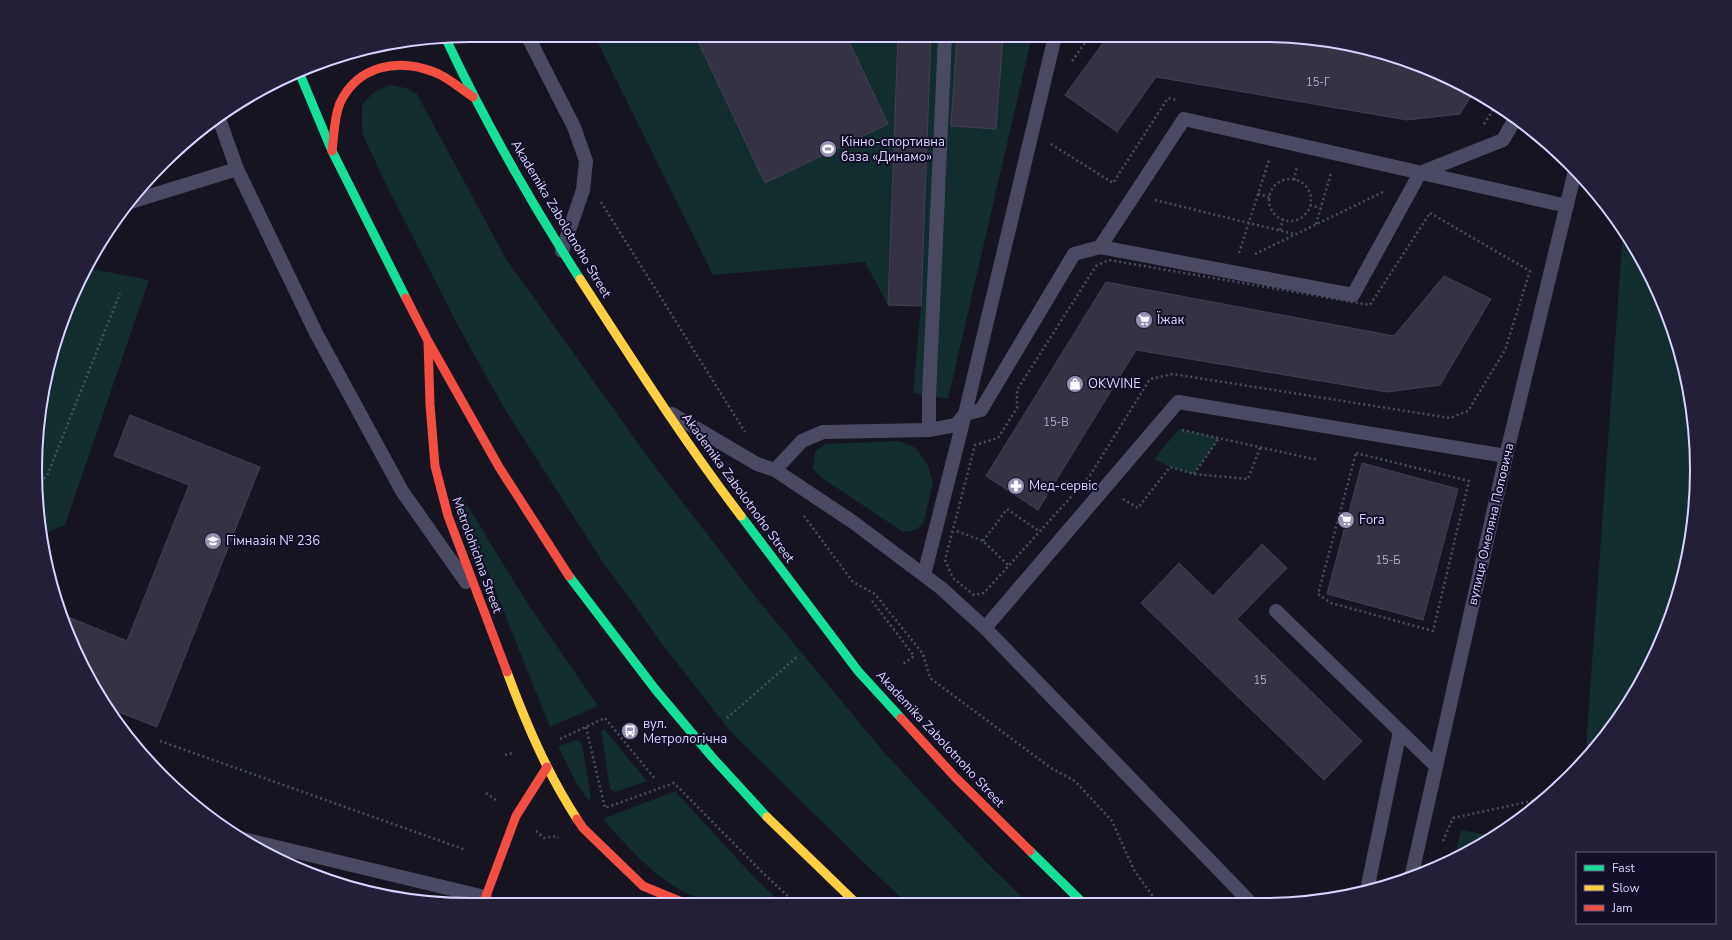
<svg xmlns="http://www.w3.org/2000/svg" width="1732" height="940" viewBox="0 0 1732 940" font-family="'Nunito Sans',sans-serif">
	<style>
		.green { fill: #132c2d }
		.building { fill: #343243; stroke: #433f54 }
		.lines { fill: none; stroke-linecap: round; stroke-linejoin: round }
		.path { stroke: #44505f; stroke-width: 2.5; stroke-dasharray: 2 3; stroke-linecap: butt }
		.lane { stroke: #4a4962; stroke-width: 14 }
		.fast { stroke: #16e098; stroke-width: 9 }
		.slow { stroke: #ffcf43; stroke-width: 9 }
		.jam { stroke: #f24e42; stroke-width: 9 }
		.labels { text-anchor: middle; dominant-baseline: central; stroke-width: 4; stroke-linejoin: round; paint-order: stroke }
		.number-label { font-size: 11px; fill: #b0acd0 }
		.poi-label { font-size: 13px; fill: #d9d4ff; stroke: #130f26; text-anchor: start }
		.street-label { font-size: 13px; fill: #d9d4ff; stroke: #130f26 }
		.rim { fill: none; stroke: #d9d4ff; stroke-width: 2 }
	</style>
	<rect width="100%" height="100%" fill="#161421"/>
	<path class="green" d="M594 35 1032 36 948 399 913 393 921 306 888 305 865 262 713 275Z
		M389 85 406 88 417 94 506 259 653 464 758 600 882 750 986 862 1027 902 907 903 861 860 731 732 666 649 602 561 504 408 456 322 384 180 362 133V105L373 93Z
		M1623 230 1652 277 1682 357 1696 441 1693 527 1674 610 1639 687 1589 757 1585 761Z
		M87 268 149 280 65 525 42 534 36 499V441L50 358 68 303Z
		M1179 429 1219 438 1194 474 1170 467 1154 459Z
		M900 441 916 448 928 465 933 483 923 524 915 530 903 532 822 478 813 469 815 452 825 444Z
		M458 490 526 601 598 706 550 727 467 520Z
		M604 729 647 781 615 792 610 789 601 731Z
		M577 740 582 744 591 798 588 800 577 784 558 746Z
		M675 791 753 876 781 903C763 903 738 906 720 903 669 896 635 855 603 819Z
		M1461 830 1495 836 1455 856Z"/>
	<path class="building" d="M534 35H557L538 44Z
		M695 35H846L888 124 765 183Z
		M898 35 931 36 921 306 888 305Z
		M957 36H1003L996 129 951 126Z
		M1108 36H1263L1407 63 1474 91 1460 114 1407 120 1156 77 1117 132 1065 95Z
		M1444 276 1491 299 1440 385 1387 392 1136 350 1038 510 986 476 1106 282 1394 336Z
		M130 415 260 467 157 727 108 708 107 710 68 637 61 614 127 641 189 485 114 456Z
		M1362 463 1458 489 1423 620 1327 594Z
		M1262 544 1287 568 1237 619 1362 741 1324 780 1141 603 1179 563 1213 596Z"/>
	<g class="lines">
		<path class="path" d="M1072 61 1090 36
			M1484 124 1496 105
			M1051 144 1113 183 1168 98 1177 100
			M1269 200a21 21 0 1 1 42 0a21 21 0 1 1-42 0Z
			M1294 180 1297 166
			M1258 194 1269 197
			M1155 200 1294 234
			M601 202 745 432
			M1310 205 1320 208
			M1430 213 1530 271 1505 350 1468 411 1450 418 1173 374 1150 379 1089 477 984 593 974 595 953 578 945 560 975 445 998 438 1017 408V390L1096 266 1109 260 1370 305Z
			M1316 224 1331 173
			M1280 230 1283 219
			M1239 253 1269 160
			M1255 254 1385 191
			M1182 430 1318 460
			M1356 453 1469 481 1433 631 1331 603 1318 594Z
			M1194 474 1219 438
			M36 485 47 476 120 293
			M1123 499 1138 508 1170 467 1194 474 1248 479 1260 448
			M804 516 853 582 875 594 923 654 930 678 1051 768 1075 781 1112 821 1134 870 1157 902
			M957 531 983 541 1009 566
			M983 541 1007 509 1039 531
			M1686 556 1694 510
			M872 601 914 656 903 664
			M727 718 798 656
			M586 727 605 808 674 783 761 871 795 903
			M560 739 605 718 655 779
			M160 741 466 850
			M505 755 513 753
			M486 793 496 800
			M536 831 544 838 557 836 558 838
			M1443 841 1453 818 1541 799"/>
		<path class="lane" d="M527 35 574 127 586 161 583 190 562 251
			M218 116 237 169 316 333 402 491 466 582
			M127 203 237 169
			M1100 247 1353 295 1420 173 1503 140 1515 119
			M672 414 757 464 775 470 853 522 941 588 985 628 1250 902
			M929 430V396L945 36
			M775 470 802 441 823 432 929 430 956 425 965 414 1055 36
			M924 575 965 414 981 410 1074 254 1100 247 1184 119 1567 206
			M1276 611 1436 766
			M985 628 1178 402 1506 456
			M239 838 485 897
			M1411 878 1506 456 1575 171
			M1367 890 1400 731"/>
		<path class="fast" d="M445 37C484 120 530 201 580 279
			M299 72 332 151 406 298
			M741 516 858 671 901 718
			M569 576 655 689 712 757 767 817
			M1030 851 1082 902"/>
		<path class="slow" d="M580 279C632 359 683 440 741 516
			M507 672C526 723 547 773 577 819
			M767 817 856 903"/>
		<path class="jam" d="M332 151C334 136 334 117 340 103 358 65 398 58 434 72 448 77 461 89 473 97
			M406 298 428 341 499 467 569 576
			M428 341 430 404 435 466 448 516 507 672
			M901 718 955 777 1030 851
			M577 819 583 828 643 886 684 903
			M483 904 516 816 547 767"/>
	</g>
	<defs>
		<g id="stadium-disc" transform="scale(0.9)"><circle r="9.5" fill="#9591b1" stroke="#130f26"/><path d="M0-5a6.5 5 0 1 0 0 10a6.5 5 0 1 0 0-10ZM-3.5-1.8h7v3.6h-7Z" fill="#fff"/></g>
		<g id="supermarket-disc" transform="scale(0.9)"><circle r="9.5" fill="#9591b1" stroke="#130f26"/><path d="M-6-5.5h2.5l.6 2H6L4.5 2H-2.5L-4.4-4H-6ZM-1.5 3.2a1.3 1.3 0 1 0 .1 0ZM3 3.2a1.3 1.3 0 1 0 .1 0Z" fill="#fff"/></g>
		<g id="shop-disc" transform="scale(0.9)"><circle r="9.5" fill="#9591b1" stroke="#130f26"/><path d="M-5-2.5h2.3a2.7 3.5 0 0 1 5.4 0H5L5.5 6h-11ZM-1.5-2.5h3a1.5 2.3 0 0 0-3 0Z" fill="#fff"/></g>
		<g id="pharmacy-disc" transform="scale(0.9)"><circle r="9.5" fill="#9591b1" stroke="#130f26"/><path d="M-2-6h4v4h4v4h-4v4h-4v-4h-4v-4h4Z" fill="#fff"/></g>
		<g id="school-disc" transform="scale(0.9)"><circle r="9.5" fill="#9591b1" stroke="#130f26"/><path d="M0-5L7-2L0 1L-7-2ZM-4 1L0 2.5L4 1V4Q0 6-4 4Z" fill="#fff"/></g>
		<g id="bus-disc" transform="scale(0.9)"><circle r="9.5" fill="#9591b1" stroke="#130f26"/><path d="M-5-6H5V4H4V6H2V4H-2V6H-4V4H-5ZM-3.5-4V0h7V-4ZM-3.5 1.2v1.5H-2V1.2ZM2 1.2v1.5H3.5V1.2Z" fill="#fff"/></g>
	</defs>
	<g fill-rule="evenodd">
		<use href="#stadium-disc" x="828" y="149"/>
		<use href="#supermarket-disc" x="1144" y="320"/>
		<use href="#shop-disc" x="1075" y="384"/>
		<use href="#pharmacy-disc" x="1016" y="486"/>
		<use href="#supermarket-disc" x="1346" y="520"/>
		<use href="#school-disc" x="213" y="541"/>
		<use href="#bus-disc" x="630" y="731"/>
	</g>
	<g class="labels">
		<g class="number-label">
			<text x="1318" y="82">15-Г</text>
			<text x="1056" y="422">15-В</text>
			<text x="1388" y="560">15-Б</text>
			<text x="1260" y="680">15</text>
		</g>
		<g class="poi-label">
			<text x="841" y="142">Кінно-спортивна<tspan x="841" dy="15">база «Динамо»</tspan></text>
			<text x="1157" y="320">Їжак</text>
			<text x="1088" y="384">OKWINE</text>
			<text x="1029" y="486">Мед-сервіс</text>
			<text x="1359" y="520">Fora</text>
			<text x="226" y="541">Гімназія № 236</text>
			<text x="643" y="724">вул.<tspan x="643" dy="15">Метрологічна</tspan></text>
		</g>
		<g class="street-label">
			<text transform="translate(561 219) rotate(59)">Akademika Zabolotnoho Street</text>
			<text transform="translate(738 488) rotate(54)">Akademika Zabolotnoho Street</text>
			<text transform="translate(1491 524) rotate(-77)">вулиця Омеляна Поповича</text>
			<text transform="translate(477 555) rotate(70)">Metrolohichna Street</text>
			<text transform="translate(940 739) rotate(47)">Akademika Zabolotnoho Street</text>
		</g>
	</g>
	<path d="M0 0H1732V940H0ZM470 42H1262A428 428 0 0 1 1690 470V470A428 428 0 0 1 1262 898H470A428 428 0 0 1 42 470V470A428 428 0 0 1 470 42Z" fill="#231f37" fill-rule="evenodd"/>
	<path class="rim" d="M470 42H1262A428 428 0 0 1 1690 470V470A428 428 0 0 1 1262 898H470A428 428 0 0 1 42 470V470A428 428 0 0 1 470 42Z"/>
	<rect x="1576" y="852" width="140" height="72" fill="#130f26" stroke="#625e7d"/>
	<rect x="1584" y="865" width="20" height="6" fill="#16e098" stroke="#625e7d"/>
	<text x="1612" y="872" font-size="12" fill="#d9d4ff">Fast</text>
	<rect x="1584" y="885" width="20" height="6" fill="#ffcf43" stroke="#625e7d"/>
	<text x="1612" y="892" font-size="12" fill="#d9d4ff">Slow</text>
	<rect x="1584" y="905" width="20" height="6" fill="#f24e42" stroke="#625e7d"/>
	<text x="1612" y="912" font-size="12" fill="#d9d4ff">Jam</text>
</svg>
